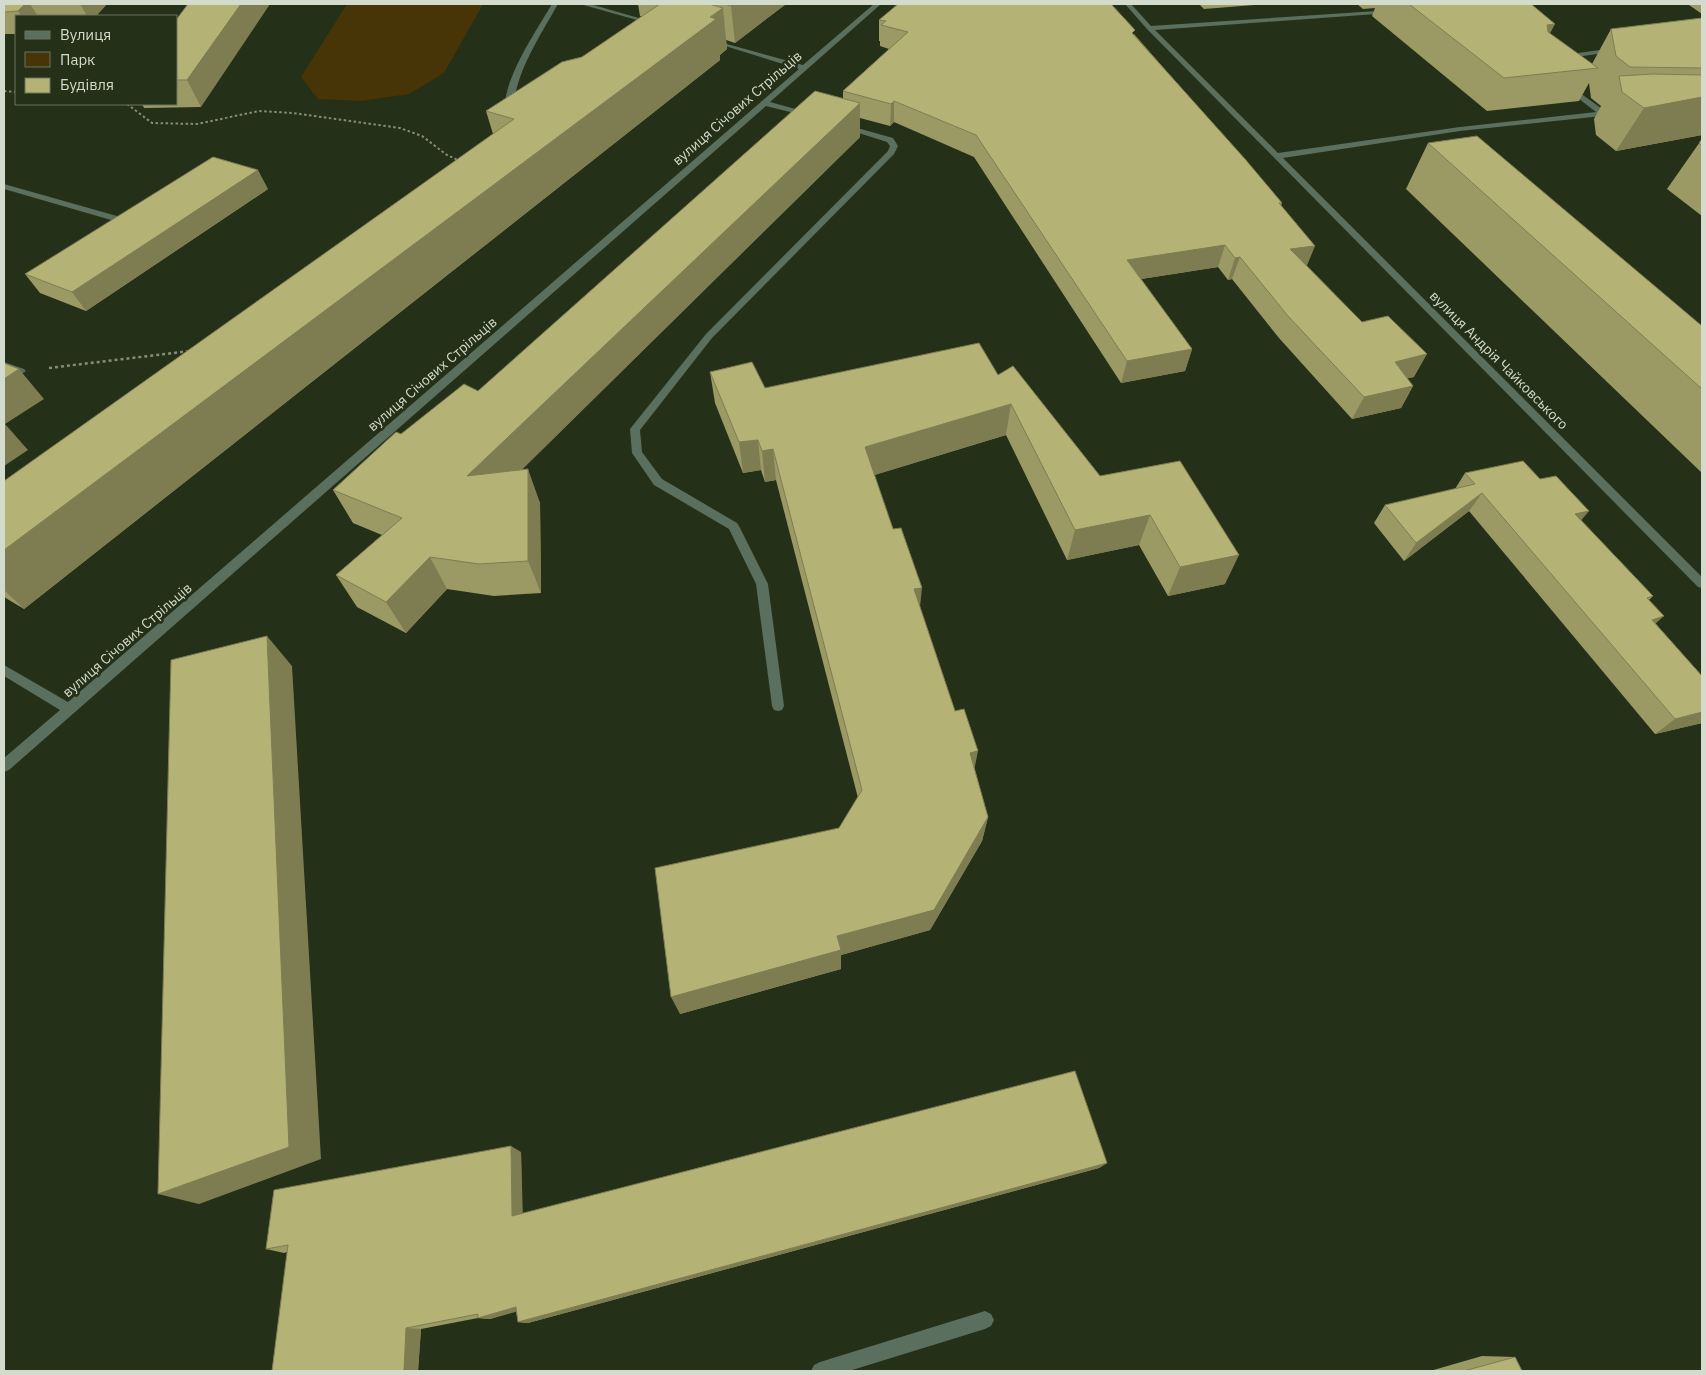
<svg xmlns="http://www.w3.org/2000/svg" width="1706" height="1375" viewBox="0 0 1706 1375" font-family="'IBM Plex Sans',sans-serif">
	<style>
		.green { fill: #473507 }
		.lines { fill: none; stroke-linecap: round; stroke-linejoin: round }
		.path-far1 { stroke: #848d7a; stroke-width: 2; stroke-dasharray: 2.5 2.5; stroke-linecap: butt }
		.path { stroke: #848d7a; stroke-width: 2.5; stroke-dasharray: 3 3; stroke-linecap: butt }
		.minor { fill: #5a6f5e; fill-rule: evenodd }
		.wall { fill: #9b9a65 }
		.shaded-wall { fill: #7e7d52 }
		.building { fill: #b4b375; stroke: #7e7d52 }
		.labels { text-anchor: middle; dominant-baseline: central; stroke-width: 5; stroke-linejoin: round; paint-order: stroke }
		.far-street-label { font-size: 14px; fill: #d3dbcc; stroke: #253018 }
	</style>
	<rect width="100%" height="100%" fill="#253018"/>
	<path class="green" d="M347 4H483L444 73 409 94 361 101 318 99 301 77Z"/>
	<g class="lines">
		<path class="path-far1" d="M4 91 16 92
			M127 104 152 123 197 124 259 111 293 113 400 128 422 136 447 155 460 161"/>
		<path class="path" d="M49 368 190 351"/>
		<path class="minor" d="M552 4H558C539 38 516 71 513 110L506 112C499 85 538 28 552 4Z
			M580 4H590L656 23 651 24Z
			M874 4H881L770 102 810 113V117L766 106 9 770 4 772V758L60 710 4 676V665L68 702 799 69 709 41V39L803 65Z
			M1125 4H1131L1151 26 1392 10V12L1390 13 1155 30 1278 153 1460 127 1596 112 1566 89V85H1569L1605 111H1615L1616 113 1612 115 1460 131 1283 158 1702 577V588L1698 587 1147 29Z
			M1615 48 1617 49V51L1563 59 1559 57 1563 55Z
			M843 124 893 138 898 146 894 154 712 338 640 430 642 452 662 479 737 523 739 526 768 584 784 706 782 710 778 711 774 710 772 706 756 584 729 529 654 485 632 453 630 429 706 334 888 151 890 146 887 142 843 128Z
			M4 184 131 220 132 222 125 224 4 189Z
			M4 362 24 369 26 371 21 374 4 368Z
			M985 1311 991 1314 994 1320 991 1326 985 1329 849 1371H811L814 1365 820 1362Z"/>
	</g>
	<path class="wall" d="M4 4H107L96 16H16V34H4Z
		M638 4H786L735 43 726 40 727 49 720 55V60L24 609 4 597V481L493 134 486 111 582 57 642 17 640 16Z
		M1199 4H1267L1204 9Z
		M1357 4H1531L1550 34 1592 64 1611 29 1702 18V135L1616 151 1596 135 1594 119 1601 106 1591 98 1589 83 1579 101 1487 111 1372 16 1375 8 1363 9Z
		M1690 4H1702V14L1689 5Z
		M176 20 201 107 144 108 142 104H176Z
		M879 20 1134 34 1282 203 1281 206 1307 266 1414 377 1407 378 1413 386 1401 408 1352 419 1279 338 1232 279 1228 280 1218 267 1141 279 1192 349 1185 371 1121 383 974 157 894 122 890 126 860 118V137L521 470 540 503 541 593 494 596 447 589 406 633 357 607 336 575 382 535 353 523 333 490 401 434 478 391 843 99V91L889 49 880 46V41H879Z
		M1702 139V216L1667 189Z
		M1428 143 1702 326V473L1406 189Z
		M268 189 86 311 40 293 25 274Z
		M710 372 765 388 998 375 1100 476 1180 461 1225 584 1168 596 1139 545 1067 560 1006 435 874 475 974 770 988 817 982 841 930 930 841 955V969L680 1014 839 828 858 798 776 480 765 482 761 470 743 473 715 403Z
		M1465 473 1581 520 1653 596 1649 600 1656 624 1702 676V723L1655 734 1469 511 1404 561 1374 523 1385 505 1455 489Z
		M521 1152 522 1213 1107 1163 1099 1168 528 1323 518 1322 516 1311 490 1319 478 1318 421 1329 418 1371 287 1252 284 1253 266 1249Z
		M1482 1356 1515 1357 1522 1371H1430Z"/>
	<path class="shaded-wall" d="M25 4H30L38 16H21L18 11Z
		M80 4H107L96 16H87Z
		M241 4H270L201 107 187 80Z
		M734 4H786L735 43 731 6Z
		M723 8 727 49 720 55V60L24 609 4 590V550Z
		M1555 24 1538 56 1547 25Z
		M1702 97V135L1616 151 1644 108Z
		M894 101V122L890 126 891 104Z
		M860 103V137L482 509 467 476Z
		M258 170 268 189 86 311 72 292Z
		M1225 245 1218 267 1122 282 1127 260Z
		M1315 246 1306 268 1290 249Z
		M1240 257 1232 279 1228 280 1235 258Z
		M1192 349 1185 371 1121 383 1127 361Z
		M1427 354 1414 377 1383 384 1395 362Z
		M19 369 44 399 5 424 28 450 4 466V379Z
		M1413 386 1401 408 1352 419 1364 397Z
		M1011 404 1006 435 865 478V447Z
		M758 440 761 470 743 473 739 442Z
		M773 449 776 480 765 482 762 451Z
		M528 469 540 503 541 593 528 561Z
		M1482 493 1469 511 1404 561 1416 543Z
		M1589 511 1574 529 1575 514Z
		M1150 515 1139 545 1067 560 1075 530Z
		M1239 555 1225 584 1168 596 1180 567Z
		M430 557 447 589 406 633 386 602Z
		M922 588 919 616 914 589Z
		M1664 616 1645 633 1652 620Z
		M267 636 292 666 321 1159 199 1204 158 1194Z
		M1702 712V723L1655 734 1675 719Z
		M978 751 973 776 970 753Z
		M988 817 982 841 930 930 841 955V969L680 1014 671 997Z
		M511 1146 521 1152 523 1220 512 1216Z
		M1107 1163 1099 1168 528 1323 518 1322Z
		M516 1307 526 1309 490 1319 478 1318Z
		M406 1328 421 1329 418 1371H404Z"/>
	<path class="building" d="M4 4H25L18 11 4 12Z
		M188 4H241L187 80H176V20Z
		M660 4H709L723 8 710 17 716 19 4 550V481L514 119 486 111 562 62 582 57Z
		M725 4H734L731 6Z
		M898 4H1111L1135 30 1132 33 1245 159 1282 203H1279L1315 246 1290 249 1362 322 1388 316 1427 354 1395 362 1413 386 1364 397 1288 316 1240 257 1235 258 1225 245 1127 260 1192 349 1127 361 976 135 894 101 891 104 843 91 908 32 881 25 886 21 879 20Z
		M1409 4H1531L1555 24 1547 25 1548 32 1598 68 1504 78Z
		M1702 18V68L1630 67 1616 56 1611 29Z
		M1653 74 1702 75V97L1644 108 1622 92 1619 76Z
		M815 91 860 103 467 476 528 469V561L479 564 430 557 386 602 336 575 402 518 333 490 396 432 401 434 464 384 478 391Z
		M1477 136 1702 326V389L1428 143Z
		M1702 139V146L1699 143Z
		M213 157 258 170 72 292 25 274Z
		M979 343 998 375 1013 366 1100 476 1180 461 1239 555 1180 567 1150 515 1075 530 1011 404 865 447 893 529 901 528 922 588 914 589 955 711 964 709 978 751 970 753 988 817 934 910 837 936 841 950 671 997 655 868 839 828 862 790 773 449 762 451 758 440 739 442 710 372 752 362 765 388Z
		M4 363 19 369 4 379Z
		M1523 461 1540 479 1556 476 1589 511 1575 514 1653 596 1647 598 1664 616 1652 620 1702 676V712L1675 719 1482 493 1416 543 1385 505 1475 484 1465 473Z
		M267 636 289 1147 158 1194 171 660Z
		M1075 1071 1107 1163 518 1322 516 1307 478 1318V1314L406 1328 404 1371H272L288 1245 266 1249 274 1190 511 1146 512 1216Z
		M1515 1357 1522 1371H1464Z"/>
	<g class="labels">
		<g class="far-street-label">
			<text transform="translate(737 108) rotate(-41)">вулиця Січових Стрільців</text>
			<text transform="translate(1499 360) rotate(45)">вулиця Андрія Чайковського</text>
			<text transform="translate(432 374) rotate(-41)">вулиця Січових Стрільців</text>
			<text transform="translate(127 640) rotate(-41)">вулиця Січових Стрільців</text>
		</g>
	</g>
	<rect width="1706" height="1375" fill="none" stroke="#d3dbcc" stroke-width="10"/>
	<rect x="15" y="15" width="162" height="90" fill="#253018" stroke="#6b7460"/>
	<rect x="25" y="31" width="25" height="8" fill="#5a6f5e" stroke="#6b7460"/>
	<text x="60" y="40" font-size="15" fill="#d3dbcc">Вулиця</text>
	<rect x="25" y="52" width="25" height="15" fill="#473507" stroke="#6b7460"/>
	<text x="60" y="65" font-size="15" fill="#d3dbcc">Парк</text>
	<rect x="25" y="78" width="25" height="15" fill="#b4b375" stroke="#6b7460"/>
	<text x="60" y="90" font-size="15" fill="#d3dbcc">Будівля</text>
</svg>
